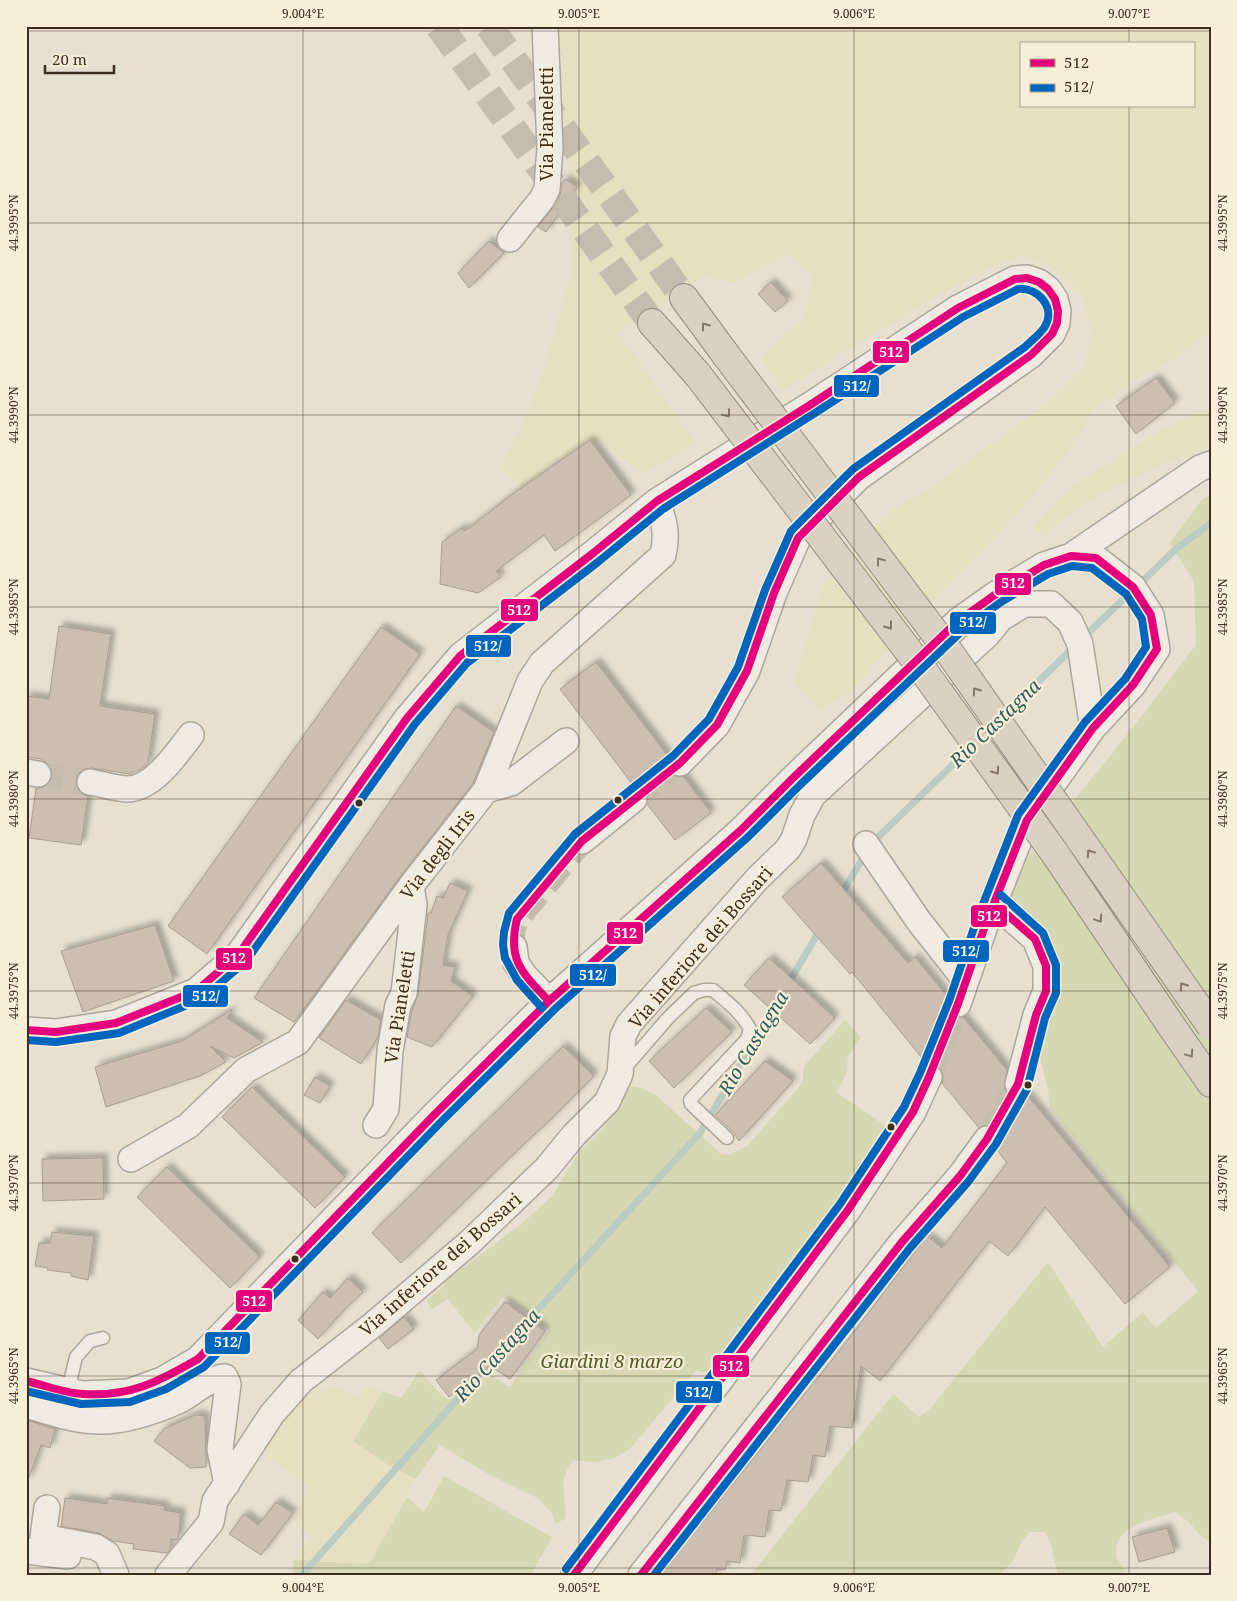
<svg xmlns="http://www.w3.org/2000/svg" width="1237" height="1601" viewBox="0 0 1237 1601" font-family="'Noto Serif',serif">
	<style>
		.farmland { fill: #e6dfc2; fill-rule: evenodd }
		.green { fill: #d6d7b3 }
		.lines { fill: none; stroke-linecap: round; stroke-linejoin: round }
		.stream { stroke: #bcccc2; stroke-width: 7 }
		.building { fill: #cbbfb2; stroke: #a89c90; filter: url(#shadow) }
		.minor-tunnel { stroke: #c5bcae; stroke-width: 25; stroke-dasharray: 25 12; stroke-linecap: butt }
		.motorway-tunnel { stroke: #c5bcae; stroke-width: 28; stroke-dasharray: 28 14; stroke-linecap: butt }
		.service-casing { stroke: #ada599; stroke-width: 15 }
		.minor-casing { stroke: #ada599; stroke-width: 28 }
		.motorway-casing { stroke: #928b80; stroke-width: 30 }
		.service { stroke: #efebe3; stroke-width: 12 }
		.minor { stroke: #efebe3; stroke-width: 25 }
		.motorway { stroke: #dad1c2; stroke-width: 28 }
		.motorway-bridge-casing { stroke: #928b80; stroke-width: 30; stroke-linecap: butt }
		.motorway-bridge { stroke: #dad1c2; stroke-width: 28 }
		.bus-1-casing { stroke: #f7eed8; stroke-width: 11 }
		.bus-2-casing { stroke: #f7eed8; stroke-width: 11 }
		.bus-1 { stroke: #e5007d; stroke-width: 8 }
		.bus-2 { stroke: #0065bd; stroke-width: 8 }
		.oneway { stroke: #847769 }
		.ticks { fill: none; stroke: #3d2e20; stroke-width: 1; stroke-opacity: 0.45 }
		.bus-dot { fill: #3d2e20; stroke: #f7eed8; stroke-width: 2 }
		.labels { text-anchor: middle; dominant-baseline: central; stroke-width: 4.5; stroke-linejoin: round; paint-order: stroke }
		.street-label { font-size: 18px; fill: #3d2e20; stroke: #f7eed8 }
		.park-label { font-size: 18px; font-style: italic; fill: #4d5a26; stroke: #f7eed8 }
		.water-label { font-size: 19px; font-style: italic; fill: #2f5d5a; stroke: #f7eed8 }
		.line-badge { stroke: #f7eed8; stroke-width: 2 }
		.badge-label { font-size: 14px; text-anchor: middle; font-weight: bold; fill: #fff }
		.neatline { fill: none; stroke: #3d2e20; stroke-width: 2 }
		.ticks-label { font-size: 12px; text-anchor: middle; fill: #3d2e20 }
	</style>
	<defs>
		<filter id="shadow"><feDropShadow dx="4.5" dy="-4.5" stdDeviation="2.5" flood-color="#0004"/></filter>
	</defs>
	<rect width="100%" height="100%" fill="#e7e0d1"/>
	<path class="farmland" d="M554 26H1211V331L1165 365 1139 377 1095 409 1068 452 1028 502 987 547 940 593 850 692 820 711 794 682 823 585 889 512 935 485 1016 426 1054 398 1085 367 1091 334 1083 297 1052 267 1023 257 993 266 930 300 782 391 761 358 805 317 813 276 787 254 733 283 704 276 619 333 696 443 643 474 600 441 528 494 500 467 522 426 543 372 571 274 569 168ZM1021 44H1193V106H1021Z
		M1211 407V446L1157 467 1096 497 1056 524 1044 538 1034 527 1064 493 1099 469 1161 430Z
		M339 1386 359 1399 366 1386 383 1391 360 1429 387 1464 416 1479 382 1542 371 1561 367 1564 294 1560 312 1536 293 1524 308 1485 263 1454 284 1417 315 1391Z"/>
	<path class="green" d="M1211 495V1543L1200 1535 1189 1522 1175 1512C1154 1519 1109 1526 1117 1558 1118 1562 1123 1567 1126 1571L1116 1575H1058L1052 1548 1045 1532H1029L1020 1545 1014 1560 999 1575H751L893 1394 919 1417 930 1409 1048 1262 1103 1347 1143 1312 1156 1328 1198 1291 1050 1108 1048 1089 1038 1049 1055 990 1008 897 1012 877 1130 731 1196 645 1194 582 1170 543 1202 499Z
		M845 1020 861 1037 848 1057 846 1075 836 1092 886 1126 817 1230 713 1374 696 1370 631 1448 615 1458 594 1462 573 1460C557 1483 566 1492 566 1518L556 1524 551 1512 539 1499 488 1474 440 1445 416 1479 387 1464 353 1441 383 1391 401 1398 420 1370 440 1394 449 1400 489 1374 510 1387 549 1330 516 1304 503 1297 475 1332 468 1325 448 1299 432 1309 426 1300 446 1285 444 1280 470 1263 526 1220 553 1195 579 1152 602 1130 612 1117 625 1085 641 1088 656 1095 721 1154 729 1155 747 1146 798 1088 803 1081V1072L805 1065Z
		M444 1476 552 1537 531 1575H292L294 1560 367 1564 371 1561 407 1497 424 1512Z"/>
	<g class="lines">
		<path class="stream" d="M1083 638 1176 549 1211 523
			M1002 717 1075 646
			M871 844 971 747
			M839 898 866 853
			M787 986 821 928
			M523 1326 700 1133 776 1004
			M302 1575 484 1369"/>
	</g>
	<path class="building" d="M565 179 577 187 546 232 538 227 555 205 560 195 562 183Z
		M489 241 504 253 469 288 458 273Z
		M771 282 788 301 775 312 758 294Z
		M1156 378 1175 403 1136 434 1116 406Z
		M590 440 631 495 555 551 544 535 496 571 501 577 478 593 440 584 442 542 462 528 465 531 514 493Z
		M59 626 111 634 100 706 155 714 148 763 146 765 139 770 129 774 92 768 85 769 79 773 76 780 77 787 81 793 88 796 81 845 29 838 36 788 43 787 49 783 52 776 51 769 47 763 41 759 26 757V696L49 699Z
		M381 627 420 654 207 954 168 926Z
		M596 662 668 756 666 766 670 773 676 777H684L711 813 675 840 647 804 648 797 645 790 640 786 633 785 560 689Z
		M456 706 494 732 473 783 399 878 294 1022 254 998Z
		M821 863 908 963 915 957 946 995 944 1006 947 1013 954 1018 963 1017 1007 1070 1004 1087 1008 1094 1015 1098H1021L1027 1095 1170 1267 1125 1304 1045 1207 1008 1256 989 1241 880 1381 861 1366 852 1428 830 1426 825 1457 813 1455 808 1482 787 1480 781 1511 769 1510 765 1537 744 1535 740 1563 727 1561 725 1570 717 1569 716 1575H660L840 1350 927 1236 942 1248 1007 1163 997 1150 1001 1140 1000 1134 996 1128 988 1125 979 1128 942 1083 943 1075 940 1068 935 1064 926 1063 852 972 850 974 782 897Z
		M450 883 468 891 448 935 443 965 455 967 451 981 473 996 432 1047 407 1037 412 1010 418 995 428 913H431L437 896 443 898Z
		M155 925 174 981 83 1012 61 951Z
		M769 958 835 1018 810 1044 744 985Z
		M346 1000 381 1020 378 1037 361 1064 319 1038Z
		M706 1008 732 1032 674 1088 649 1061Z
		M231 1010 232 1011 227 1018 263 1042 234 1058 210 1046 226 1062 200 1076 106 1107 95 1067 182 1041Z
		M563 1046 594 1076 546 1124 525 1143 401 1263 372 1233Z
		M765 1061 793 1081 739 1141 733 1132 715 1115Z
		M315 1077 330 1086 320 1103 304 1095Z
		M252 1087 345 1177 315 1208 222 1117Z
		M103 1158 104 1199 43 1201 42 1159Z
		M167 1167 260 1257 230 1288 137 1197Z
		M52 1232 94 1236 88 1280 71 1276V1273L47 1270 48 1268 35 1266 39 1243H50Z
		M348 1278 363 1292 344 1310 318 1339 298 1320 323 1292 330 1298Z
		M505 1302 545 1331 510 1379 490 1366 449 1397 436 1380 477 1349 479 1335Z
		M404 1317 414 1329 388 1349 379 1338Z
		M195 1415 205 1416 206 1467 190 1468 154 1441 164 1429Z
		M26 1420 55 1429 50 1448 41 1445 28 1480H26Z
		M65 1498 107 1504V1498L165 1506 164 1510 181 1513 178 1540 171 1539 170 1550 167 1553 133 1549 134 1544 113 1541 99 1533 61 1526Z
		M276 1502 293 1513 261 1555 229 1534 244 1514 258 1525Z
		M1167 1528 1175 1552 1139 1562 1132 1537Z"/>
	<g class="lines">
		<path class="minor-tunnel" d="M38 774 90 782
			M634 799 680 763
			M514 947 512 932 517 919 582 841
			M929 1077 958 1004
			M987 1139 1018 1084"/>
		<path class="motorway-tunnel" d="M439 26 652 323
			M489 26 684 298"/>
		<g class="service-casing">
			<path id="service" d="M623 1070 668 1018 694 993 704 990H713C727 1002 741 1012 750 1029L747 1039 690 1100 691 1104 727 1138
				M68 1391 76 1357 90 1341 103 1338"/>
		</g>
		<g class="minor-casing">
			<path id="minor" d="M510 239 542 199 547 189 550 147 545 26
				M1071 556 1200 468 1211 464
				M26 772 38 774
				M90 782C102 784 116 789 128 789 154 788 177 753 191 735
				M486 790 511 783 566 741
				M582 841 634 799
				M866 844 918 920 966 981
				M994 903 1035 939 1046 966V991L1036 1015 1018 1084
				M514 947 516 963 524 975 549 1001
				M26 1030 56 1032 116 1023 196 991 238 955 407 718 460 656 592 554 657 501 810 405 958 308 1015 279 1027 278 1039 282 1048 289 1055 299 1058 311 1057 323 1052 334 1031 355 859 477 798 538 774 593 747 671 717 725 680 763
				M376 1125 386 1109 390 1051 398 1005 404 993 414 905 411 886
				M131 1159 188 1126 246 1070 298 1042 411 886 486 790 530 681 542 663 663 555C668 533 664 521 657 501
				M26 1381 82 1394 129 1392 162 1380 198 1359 434 1115 549 1001 741 830 794 777 958 621 996 594 1044 565 1071 556 1096 558 1133 587 1151 615 1157 649 1133 685 1093 728 1027 820 985 926 958 1004
				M26 1405C49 1412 73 1420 97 1421 124 1422 153 1412 178 1401 194 1393 206 1379 225 1377L228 1384 220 1449 227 1484
				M47 1508 43 1537 96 1547 107 1554 116 1575
				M26 1551 68 1556
				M168 1575 211 1522 215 1501 272 1414 301 1381 374 1324 469 1243 547 1168 574 1135 607 1102 620 1074 623 1036 629 1024 758 878 788 849 794 839 802 815 813 795 987 635 1000 619 1024 604H1051L1070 622 1080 644 1093 728
				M574 1575 848 1210 913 1112 929 1077
				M641 1575 902 1242 960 1176 987 1139"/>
		</g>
		<g class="motorway-casing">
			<path id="motorway" d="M684 298 726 355
				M652 323 698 375
				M1170 1024 1211 1083"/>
		</g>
		<use href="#service" class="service"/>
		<use href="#minor" class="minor"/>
		<use href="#motorway" class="motorway"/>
		<g class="motorway-bridge-casing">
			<path id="motorway-bridge" d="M726 355 947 649 1211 1026
				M698 375 920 666 1056 855 1170 1024"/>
		</g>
		<use href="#motorway-bridge" class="motorway-bridge"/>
		<g class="bus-1-casing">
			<path id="bus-1" d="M26 1030 56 1032 116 1023 196 991 238 955 407 718 460 656 592 554 657 501 810 405 958 308 1015 279 1027 278 1039 282 1048 289 1055 299 1058 311 1057 323 1052 334 1031 355 859 477 798 538 774 593 747 671 717 725 680 763 582 841 517 919C507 960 522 973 549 1001
				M26 1381C44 1385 64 1393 83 1394 130 1397 158 1382 198 1359L434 1115 549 1001 741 830 794 777 958 621 996 594 1044 565 1071 556 1096 558 1133 587 1151 615 1157 649 1133 685 1093 728 1027 820 985 926 958 1004 929 1077 913 1112 848 1210 574 1575
				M641 1575 902 1242 960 1176 987 1139 1018 1084 1036 1015 1046 991V966L1035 939 994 903"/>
		</g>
		<g class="bus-2-casing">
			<path id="bus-2" d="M26 1040 56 1042 119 1033 202 999 246 961 415 724 467 663 598 562 663 509 815 413 963 317 1018 289C1038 287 1057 308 1044 328 1039 335 1031 341 1025 347L853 469 791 531 765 590 738 667 709 719 673 756 575 834 509 913 504 932 503 945 505 958 517 980 542 1008
				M26 1391 81 1404 130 1402 166 1389 204 1367 441 1122 556 1008 748 837 801 784 964 629 1001 602 1048 574 1072 566 1092 568 1126 594 1142 619 1146 647 1125 679 1085 722 1018 815 976 922 949 1001 920 1073 904 1107 840 1204 566 1569
				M654 1575 910 1248 968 1182 996 1144 1027 1089 1045 1018 1056 993V965L1043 933 1001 895"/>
		</g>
		<use href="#bus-1" class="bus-1"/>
		<use href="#bus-2" class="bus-2"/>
	</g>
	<defs><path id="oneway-chevron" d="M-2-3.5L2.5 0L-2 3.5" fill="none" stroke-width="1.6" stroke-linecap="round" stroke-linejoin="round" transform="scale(1.25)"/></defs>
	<g class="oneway">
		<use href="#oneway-chevron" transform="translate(705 326) rotate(-126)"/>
		<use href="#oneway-chevron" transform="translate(727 414) rotate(53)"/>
		<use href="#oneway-chevron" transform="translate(880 561) rotate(-127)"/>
		<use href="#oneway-chevron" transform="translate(889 626) rotate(53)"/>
		<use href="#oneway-chevron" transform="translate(976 691) rotate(-125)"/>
		<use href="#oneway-chevron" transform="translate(996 771) rotate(54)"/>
		<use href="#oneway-chevron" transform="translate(1090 853) rotate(-125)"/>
		<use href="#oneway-chevron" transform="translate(1099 919) rotate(56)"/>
		<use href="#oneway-chevron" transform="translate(1183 986) rotate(-125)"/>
		<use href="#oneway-chevron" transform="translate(1190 1054) rotate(56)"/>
	</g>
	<path class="ticks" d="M28 26V1575M303 26V1575M579 26V1575M854 26V1575M1129 26V44M26 31H1211M1129 106V1575M26 223H1211M26 415H1211M26 607H1211M26 799H1211M26 991H1211M26 1183H1211M26 1376H1211M26 1568H1211"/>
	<g class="bus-dot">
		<circle cx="618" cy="800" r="4.5"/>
		<circle cx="359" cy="803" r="4.5"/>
		<circle cx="1028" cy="1085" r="4.5"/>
		<circle cx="891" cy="1127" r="4.5"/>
		<circle cx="295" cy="1259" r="4.5"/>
	</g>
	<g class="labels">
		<g class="street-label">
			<text transform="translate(546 124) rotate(-90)">Via Pianeletti</text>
			<text transform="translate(437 854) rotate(-52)">Via degli Iris</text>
			<text transform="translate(700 947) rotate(-49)">Via inferiore dei Bossari</text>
			<text transform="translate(399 1007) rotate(-81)">Via Pianeletti</text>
			<text transform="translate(440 1264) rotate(-41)">Via inferiore dei Bossari</text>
		</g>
		<g class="park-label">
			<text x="612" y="1361">Giardini 8 marzo</text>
		</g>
		<g class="water-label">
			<text transform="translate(995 723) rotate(-44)">Rio Castagna</text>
			<text transform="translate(753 1043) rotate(-59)">Rio Castagna</text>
			<text transform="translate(497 1355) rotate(-48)">Rio Castagna</text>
		</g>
	</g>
	<g class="line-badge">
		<rect x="872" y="340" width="38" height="24" rx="5" fill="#e5007d"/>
		<rect x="833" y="374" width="47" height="24" rx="5" fill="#0065bd"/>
		<rect x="994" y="572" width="38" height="24" rx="5" fill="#e5007d"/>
		<rect x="500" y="598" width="39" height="24" rx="5" fill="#e5007d"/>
		<rect x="949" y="611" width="48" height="24" rx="5" fill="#0065bd"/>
		<rect x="465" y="634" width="47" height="24" rx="5" fill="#0065bd"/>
		<rect x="970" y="904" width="38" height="24" rx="5" fill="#e5007d"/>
		<rect x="606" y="921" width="38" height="24" rx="5" fill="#e5007d"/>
		<rect x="942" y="939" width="48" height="24" rx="5" fill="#0065bd"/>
		<rect x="215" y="947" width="38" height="24" rx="5" fill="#e5007d"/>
		<rect x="569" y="963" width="48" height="24" rx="5" fill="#0065bd"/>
		<rect x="182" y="984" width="47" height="24" rx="5" fill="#0065bd"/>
		<rect x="235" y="1289" width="38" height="24" rx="5" fill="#e5007d"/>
		<rect x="204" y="1331" width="47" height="24" rx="5" fill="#0065bd"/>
		<rect x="712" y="1354" width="38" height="24" rx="5" fill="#e5007d"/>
		<rect x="675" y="1380" width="48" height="24" rx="5" fill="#0065bd"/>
	</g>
	<g class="badge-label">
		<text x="891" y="357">512</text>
		<text x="857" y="391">512/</text>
		<text x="1013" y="588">512</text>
		<text x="519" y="615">512</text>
		<text x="973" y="627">512/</text>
		<text x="488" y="651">512/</text>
		<text x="989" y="921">512</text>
		<text x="625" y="938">512</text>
		<text x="966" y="956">512/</text>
		<text x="234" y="963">512</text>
		<text x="593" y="980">512/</text>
		<text x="206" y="1001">512/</text>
		<text x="254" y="1306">512</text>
		<text x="228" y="1347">512/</text>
		<text x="731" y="1371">512</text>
		<text x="699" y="1397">512/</text>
	</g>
	<rect width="1237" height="1601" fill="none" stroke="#f7eed8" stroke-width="55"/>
	<rect x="1020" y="42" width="175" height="65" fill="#f7eed8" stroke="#ada18e"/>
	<rect x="1030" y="59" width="25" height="8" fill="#e5007d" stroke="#ada18e"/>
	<text x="1064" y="68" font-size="15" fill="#3d2e20">512</text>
	<rect x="1030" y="84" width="25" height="8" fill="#0065bd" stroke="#ada18e"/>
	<text x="1064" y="92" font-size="15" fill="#3d2e20">512/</text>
	<path d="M45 65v8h69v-8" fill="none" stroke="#3d2e20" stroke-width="2.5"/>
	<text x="52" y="65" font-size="15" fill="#3d2e20" stroke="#f7eed8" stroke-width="4" paint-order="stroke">20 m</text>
	<rect x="28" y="28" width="1182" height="1546" class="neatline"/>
	<g class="ticks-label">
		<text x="303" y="18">9.004°E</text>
		<text x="579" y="18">9.005°E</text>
		<text x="854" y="18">9.006°E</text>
		<text x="1129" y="18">9.007°E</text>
		<text transform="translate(14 223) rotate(-90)" y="4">44.3995°N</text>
		<text transform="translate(1223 223) rotate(-90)" y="4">44.3995°N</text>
		<text transform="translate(14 415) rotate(-90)" y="4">44.3990°N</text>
		<text transform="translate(1223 415) rotate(-90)" y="4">44.3990°N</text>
		<text transform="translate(14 607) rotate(-90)" y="4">44.3985°N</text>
		<text transform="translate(1223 607) rotate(-90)" y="4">44.3985°N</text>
		<text transform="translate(14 799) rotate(-90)" y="4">44.3980°N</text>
		<text transform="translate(1223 799) rotate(-90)" y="4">44.3980°N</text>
		<text transform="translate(14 991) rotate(-90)" y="4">44.3975°N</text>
		<text transform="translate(1223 991) rotate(-90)" y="4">44.3975°N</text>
		<text transform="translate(14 1183) rotate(-90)" y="4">44.3970°N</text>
		<text transform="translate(1223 1183) rotate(-90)" y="4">44.3970°N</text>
		<text transform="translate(14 1376) rotate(-90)" y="4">44.3965°N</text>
		<text transform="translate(1223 1376) rotate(-90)" y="4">44.3965°N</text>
		<text x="303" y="1592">9.004°E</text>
		<text x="579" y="1592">9.005°E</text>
		<text x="854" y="1592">9.006°E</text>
		<text x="1129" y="1592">9.007°E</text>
	</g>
</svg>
